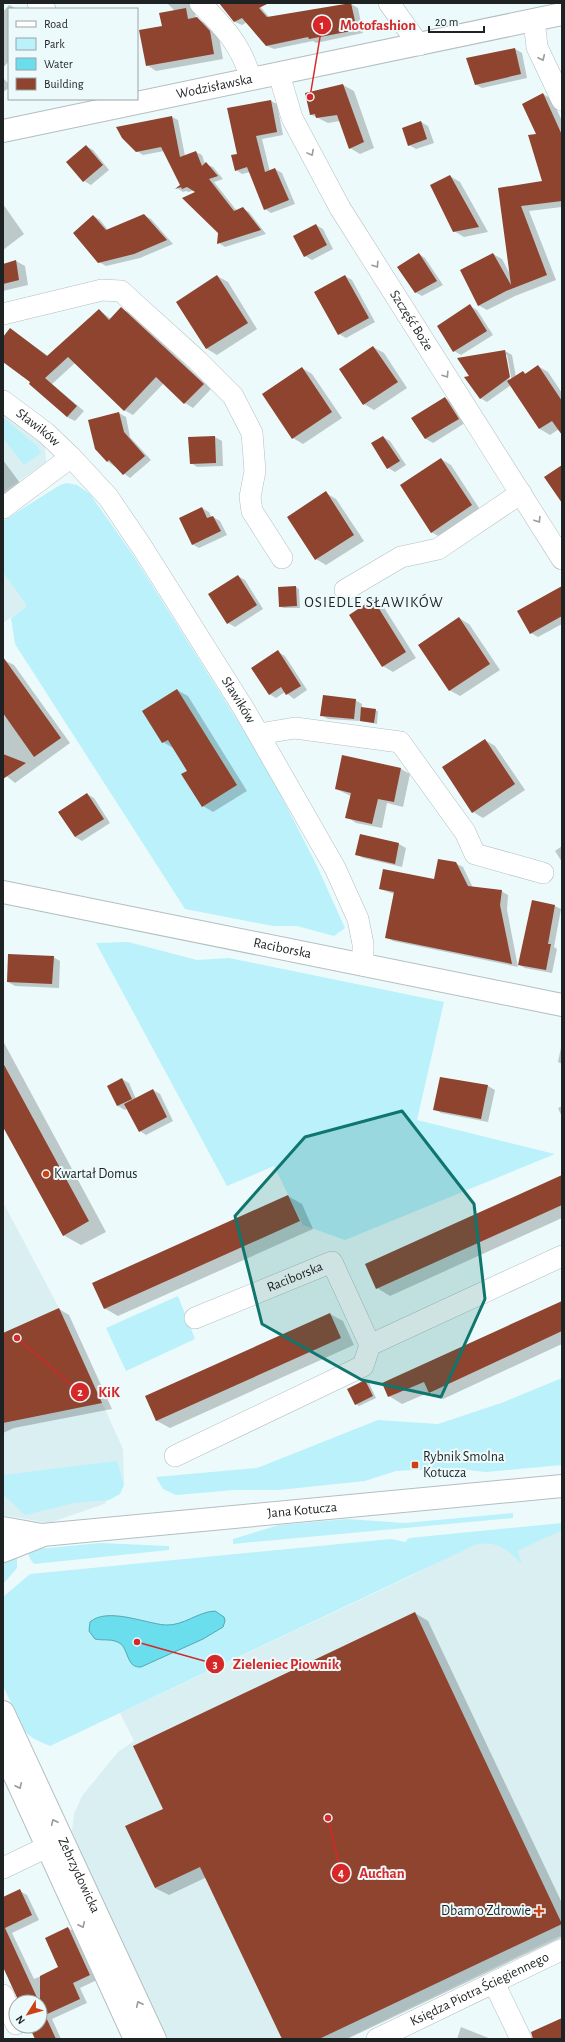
<svg xmlns="http://www.w3.org/2000/svg" width="565" height="2042" viewBox="0 0 565 2042" font-family="'Alegreya Sans',sans-serif">
	<style>
		.built { fill: #d9eff2 }
		.green { fill: #bbf1fa }
		.water { fill: #6bdeee; stroke: #54a6b1 }
		.shadow { fill: #0003; fill-rule: evenodd }
		.building { fill: #8e442e }
		.lines { fill: none; stroke-linecap: round; stroke-linejoin: round }
		.street-casing { stroke: #b3bec0; stroke-width: 22 }
		.secondary-casing { stroke: #b3bec0; stroke-width: 24 }
		.primary-casing { stroke: #b3bec0; stroke-width: 24 }
		.street { stroke: #fff; stroke-width: 21 }
		.secondary { stroke: #fff; stroke-width: 22 }
		.primary { stroke: #fff; stroke-width: 22 }
		.oneway { stroke: #9a9c9c }
		.marked { fill: #0f766e; fill-opacity: 0.2; stroke: #0f766e; stroke-width: 3; stroke-linejoin: round }
		.poi-dot { fill: #cb4314; stroke: #edfafc; stroke-width: 1.5 }
		.labels { text-anchor: middle; dominant-baseline: central; stroke-width: 4; stroke-linejoin: round; paint-order: stroke }
		.street-label { font-size: 14px; fill: #1e2223; stroke: #edfafc }
		.poi-label { font-size: 14px; fill: #1e2223; stroke: #edfafc; text-anchor: start }
		.neighbourhood-label { font-size: 15px; letter-spacing: 1px; fill: #1e2223; stroke: #edfafc }
		.leader { fill: none; stroke: #d62828; stroke-width: 1.5 }
		.callout-dot { fill: #d62828; stroke: #edfafc; stroke-width: 1.5 }
		.mark-label { font-size: 12px; text-anchor: middle; font-weight: bold; fill: #fff }
		.callout-label { font-size: 15px; text-anchor: middle; font-weight: bold; fill: #d62828; stroke: #edfafc; stroke-width: 4; stroke-linejoin: round; paint-order: stroke }
	</style>
	<rect width="100%" height="100%" fill="#edfafc"/>
	<path class="built" d="M3 410 45 446 46 462 3 492Z
		M3 572 27 606 3 623Z
		M3 1202 59 1308 123 1449 124 1485 104 1504 49 1523 3 1515Z
		M562 1527V1937L561 1935 345 2039H168L80 1853 72 1831 74 1814 82 1796 118 1752 134 1741 120 1713 413 1575 476 1541Z"/>
	<path class="green" d="M3 417 38 447 41 453 24 465 3 438Z
		M67 483 77 485 90 494 133 555 265 764 317 866 345 928 334 936 297 926H273L185 909 15 644 11 618 27 606 3 572V521L60 485Z
		M128 942 197 960 229 958 444 1002 417 1120 555 1154 345 1240 303 1225 274 1166 227 1186 96 943Z
		M178 1296 195 1339 126 1371 106 1328Z
		M562 1378V1465L486 1472 450 1468 396 1471 365 1481 279 1490H234L176 1495 163 1489 156 1477 257 1468 378 1420 438 1424 504 1402Z
		M117 1461 124 1485 120 1494 109 1500 74 1503 25 1515 3 1494V1475Z
		M513 1513V1518L233 1544V1539L279 1525 347 1519 405 1523Z
		M562 1523V1530L517 1551 522 1564C507 1550 500 1541 477 1544L50 1746 34 1739 25 1732 3 1686V1597L30 1574 391 1539 405 1542 409 1538Z
		M100 1543 169 1546V1550L34 1564 30 1559 27 1550Z
		M17 1553V1568L3 1584V1560Z"/>
	<path class="water" d="M215 1611 224 1617 225 1621 223 1627 203 1639 141 1667C127 1668 129 1652 121 1644 113 1638 104 1641 95 1639L89 1631 90 1622C107 1607 144 1623 165 1625 184 1626 197 1612 215 1611Z"/>
	<path class="shadow" d="M167 3H193L196 18 207 24 219 37 223 59 156 71 147 65 163 27 175 11Z
		M220 3H257L270 18 351 4 358 8 363 33 316 43 313 41 274 49 267 46 247 22 242 25 235 22Z
		M9 5 17 9H9V61L3 68V12Z
		M515 49 522 53 527 78 482 88 475 84Z
		M3 78 9 84V88L3 92Z
		M343 85 354 91 374 148 360 154 350 148 340 121 328 123 310 114Z
		M543 94 552 99 562 121V207L529 211 556 280 515 296 487 310 478 305 493 254 502 259 510 274 499 189 544 182 538 134Z
		M271 101 277 104 283 135 262 139 270 172 275 169 282 173 295 204 271 213 265 209 250 172 242 174 236 170 238 154Z
		M172 117 178 120 185 156 196 152 202 155 205 164 213 167 223 179 214 182 237 211 242 208 249 212 266 234 225 247 219 243V233L198 193 194 190 189 192 186 191 183 192 177 188 181 185 164 151 143 155 137 151Z
		M421 122 428 126 434 143 416 149 409 145Z
		M86 146 93 150 109 170 91 185 84 181 68 162Z
		M450 176 460 182 488 232 464 237 454 231Z
		M3 204 24 234 3 250Z
		M144 215 151 219 173 244 140 258 106 266 99 262 94 216 100 220 108 230Z
		M316 225 323 229 333 249 312 260 305 256Z
		M419 254 425 258 443 285 422 296 415 292Z
		M16 261 25 266 28 285 3 291V265Z
		M217 276 228 282 257 329 217 355 207 349 177 302Z
		M345 276 352 280 375 322 346 338 339 334Z
		M470 306 477 310 493 335 461 355 454 351Z
		M121 309 130 313 211 389 193 408 185 403 164 383 133 415 124 410 75 363 52 384 84 411 75 421 67 417 32 382 3 360V339L11 329 48 356 99 310 111 319Z
		M373 347 384 353 407 388 374 410 364 404Z
		M505 351 512 355 516 377 523 372 527 374 538 366 548 372 562 393V427L550 435 540 429 511 385 487 402 480 398ZM505 355H507L512 382H510Z
		M302 368 312 374 342 418 303 444 293 438Z
		M445 398 452 402 465 423 433 443 426 439 413 418Z
		M119 413 126 417 130 437 151 460 130 478 107 461Z
		M215 437 222 441 223 466 197 467 191 463 189 438Z
		M383 437 390 441 406 465 395 472 388 468Z
		M441 459 451 465 481 511 442 538 431 532Z
		M3 460 20 483 3 496Z
		M326 493 336 499 364 541 326 565 316 559Z
		M202 508 209 512 212 518 213 517 220 521 227 535 199 548 192 544Z
		M238 576 245 580 263 609 235 627 228 623Z
		M296 587 299 589 300 608H283L280 606Z
		M562 587V624L538 637 531 633Z
		M373 601 383 606 416 658 393 672 383 666Z
		M459 618 469 624 500 670 460 696 449 690Z
		M278 652 285 656 307 690 294 699 285 692 276 698 269 694Z
		M4 660 14 665 70 743 15 783 3 773V661Z
		M177 690 188 696 247 791 213 812 203 806 188 771 173 748 163 742 144 711Z
		M355 700 362 704V708L378 711 377 724 361 721 328 719 321 715Z
		M485 740 495 746 525 790 483 818 473 812Z
		M401 769 410 774 403 807 387 803 382 828 356 823 347 817 351 796 336 789Z
		M87 794 94 798 110 823 82 841 75 837Z
		M360 835 399 844 406 848 402 867 363 858 356 854Z
		M562 846V862L555 851Z
		M455 863 463 867 473 888 501 891 508 895 507 910 518 967 393 941 386 937 394 894 380 889 435 880Z
		M533 901 555 906 561 909 554 947 557 949 552 973 525 968 519 965Z
		M53 957 60 961 59 988 15 986 8 982Z
		M3 1041 106 1232 81 1245 63 1235 3 1124Z
		M562 1043V1064L558 1062Z
		M122 1079 129 1083 136 1099 153 1090 160 1094 173 1121 146 1135 140 1131 128 1108 125 1110 118 1106 108 1086Z
		M488 1086 495 1090 488 1122 441 1113 434 1109Z
		M562 1106V1117L558 1108Z
		M562 1178V1218L390 1296 377 1288Z
		M288 1196 302 1204 313 1229 118 1316 104 1308Z
		M562 1302V1344L443 1399 430 1392 402 1404 389 1396Z
		M59 1309 69 1315 112 1409 14 1428 3 1433V1334Z
		M330 1314 343 1321 354 1345 170 1428 157 1421 146 1397Z
		M365 1381 369 1383 376 1398 359 1406 356 1404Z
		M415 1613 428 1621 562 1903V1937L347 2039H283L207 1877 169 1895 155 1888 164 1809Z
		M20 1891 27 1895 39 1920 12 1933 34 1979 60 1968 68 1928 76 1932 97 1980 80 1988 87 2003 52 2019 61 2039H37L31 2026H40V2002H20L3 1966V1898Z
		M461 2027 491 2039H457Z"/>
	<path class="building" d="M219 3H269L259 8 267 17 351 3 357 30 309 39 308 37 266 46 242 18 234 22Z
		M186 8 188 19 197 17 210 31 214 54 146 66 139 30 162 26 159 13Z
		M515 48 521 74 475 85 466 58Z
		M343 84 364 142 349 149 337 115 316 118 315 114 310 115 305 93Z
		M543 93 562 135V201L521 206 547 275 506 291 478 306 460 270 493 253 511 285 498 188 542 181 528 135 536 134 522 104Z
		M271 100 277 132 256 136 265 172 275 168 289 200 264 210 247 167 235 171 231 155 237 154 227 108Z
		M172 116 180 157 196 151 202 166 206 162 218 176 209 179 234 211 243 207 261 230 217 244 218 233 182 198 195 192 187 187 182 189 181 187 175 189 180 185 161 147 136 152 122 138 116 127Z
		M421 121 427 139 408 146 402 128Z
		M86 145 103 165 83 182 66 162Z
		M450 175 479 227 453 232 430 185Z
		M144 214 167 240 134 254 98 263 73 233 93 215 106 230Z
		M316 224 327 245 304 257 293 236Z
		M419 253 437 281 415 293 397 267Z
		M16 260 19 280 3 284V264Z
		M217 275 248 323 206 349 176 302Z
		M345 275 369 318 338 335 314 292Z
		M470 304 487 331 453 352 437 326Z
		M121 307 204 384 184 404 156 377 124 411 68 357 45 378 77 406 67 417 29 384 30 382 3 362V337L10 328 47 356 99 309 109 320Z
		M373 346 398 382 363 405 339 369Z
		M505 350 510 377 480 399 464 377 469 376 457 358Z
		M538 365 562 401V435L552 421 539 429 507 381 523 371 525 374Z
		M302 367 332 412 292 439 262 394Z
		M445 397 459 419 425 439 411 418Z
		M119 412 124 432 145 456 123 475 109 460 107 462 95 449 88 420Z
		M215 436 216 463 190 464 188 437Z
		M383 436 400 461 387 469 371 443Z
		M441 458 472 505 431 533 400 485Z
		M562 465V503L544 477Z
		M326 491 354 535 315 560 287 517Z
		M202 507 207 518 213 516 221 531 192 545 179 518Z
		M238 575 257 605 227 624 208 594Z
		M296 586 297 606 279 607 278 587Z
		M562 586V616L530 634 517 611Z
		M373 599 406 652 382 667 349 615Z
		M459 617 490 664 449 691 418 645Z
		M278 650 301 686 286 695 281 687 269 695 251 668Z
		M3 657 61 738 34 757 3 713Z
		M177 689 237 785 202 807 181 774 187 771 168 740 162 743 142 711Z
		M323 695 356 699 354 719 320 716Z
		M361 707 376 709 374 723 360 721Z
		M485 739 515 784 472 813 442 767Z
		M3 754 26 763 3 779Z
		M342 755 401 768 394 802 378 799 372 824 345 818 351 793 335 789Z
		M87 793 104 819 75 837 58 812Z
		M360 834 399 843 395 864 355 855Z
		M438 859 456 862 468 886 502 890 500 905 512 964 385 938 394 892 379 889 383 869 434 879Z
		M532 900 555 905 548 944H551L546 970 518 965Z
		M8 954 54 956 52 984 7 982Z
		M3 1063 89 1221 63 1236 3 1127Z
		M440 1077 488 1085 481 1119 433 1110Z
		M122 1078 132 1099 117 1106 107 1086Z
		M153 1089 167 1117 139 1132 124 1104Z
		M562 1175V1205L376 1289 365 1264Z
		M288 1195 300 1221 104 1309 92 1283Z
		M562 1301V1331L429 1393 424 1382 388 1397 382 1383Z
		M59 1308 102 1403 3 1423V1333Z
		M330 1313 341 1338 156 1421 145 1396Z
		M365 1380 373 1396 355 1405 347 1389Z
		M415 1612 562 1924 319 2039H282L200 1867 155 1888 125 1826 163 1809 133 1746Z
		M20 1889 32 1915 5 1928 39 2002H19L3 1967V1897Z
		M68 1927 90 1975 73 1983 80 1999 45 2015 56 2039H35L29 2026H40V1976L58 1967 45 1938Z
		M562 2018V2039H533L531 2032Z"/>
	<g class="lines">
		<g class="street-casing">
			<g id="street">
				<path d="M38 3 45 9"/>
				<path d="M200 3C225 28 241 45 251 79"/>
				<path d="M389 3 419 45"/>
				<path d="M534 20 537 47 562 100"/>
				<path id="s1" d="M279 74 292 118 340 208 562 559"/>
				<path d="M3 314 102 290 121 291 134 303 198 361 233 396 252 433 255 471 250 497 252 511 282 558"/>
				<path id="s2" d="M3 401 46 433 71 457 108 497 142 547 244 709 335 868 358 919 363 944V965"/>
				<path d="M3 508 71 457"/>
				<path d="M345 590 401 557 438 549 521 493"/>
				<path d="M259 734 295 728 400 742 465 832 475 854 543 873"/>
				<path id="s3" d="M195 1318 332 1262 370 1345"/>
				<path d="M175 1456 363 1366 370 1345 562 1256"/>
				<path d="M3 1868 47 1847"/>
				<path d="M494 1983 521 2039"/>
				<path d="M3 1995 16 2024"/>
				<path id="s4" d="M377 2039 561 1950"/>
			</g>
		</g>
		<g class="secondary-casing">
			<g id="secondary">
				<path id="s5" d="M3 131 562 14"/>
				<path id="s6" d="M3 892 562 1005"/>
				<path id="s7" d="M3 1712 155 2039"/>
				<path d="M3 1750 135 2039"/>
			</g>
		</g>
		<g class="primary-casing">
			<g id="primary">
				<path id="s8" d="M3 1528 42 1535 562 1486"/>
				<path d="M3 1551 41 1536"/>
			</g>
		</g>
		<use href="#street" class="street"/>
		<use href="#secondary" class="secondary"/>
		<use href="#primary" class="primary"/>
	</g>
	<defs><path id="oneway-chevron" d="M-2-3.5L2.5 0L-2 3.5" fill="none" stroke-width="1.6" stroke-linecap="round" stroke-linejoin="round"/></defs>
	<g class="oneway">
		<use href="#oneway-chevron" transform="translate(542 58) rotate(65)"/>
		<use href="#oneway-chevron" transform="translate(311 153) rotate(62)"/>
		<use href="#oneway-chevron" transform="translate(376 265) rotate(57)"/>
		<use href="#oneway-chevron" transform="translate(446 375) rotate(57)"/>
		<use href="#oneway-chevron" transform="translate(538 520) rotate(58)"/>
		<use href="#oneway-chevron" transform="translate(19 1786) rotate(65)"/>
		<use href="#oneway-chevron" transform="translate(54 1822) rotate(-115)"/>
		<use href="#oneway-chevron" transform="translate(82 1925) rotate(65)"/>
		<use href="#oneway-chevron" transform="translate(139 2004) rotate(-115)"/>
	</g>
	<path class="marked" d="M402 1111 474 1204 485 1299 441 1397 362 1380 262 1324 235 1216 305 1137Z"/>
	<g class="poi-dot">
		<circle cx="46" cy="1174" r="4"/>
		<rect x="411" y="1461" width="8" height="8" rx="2"/>
		<path d="M537 1905h4v4h4v4h-4v4h-4v-4h-4v-4h4z"/>
	</g>
	<g class="labels">
		<g class="street-label">
			<text stroke="none"><textPath href="#s5" startOffset="216">Wodzisławska</textPath></text>
			<text stroke="none"><textPath href="#s1" startOffset="281">Szczęść Boże</textPath></text>
			<text stroke="none"><textPath href="#s2" startOffset="44">Sławików</textPath></text>
			<text stroke="none"><textPath href="#s2" startOffset="384">Sławików</textPath></text>
			<text stroke="none"><textPath href="#s6" startOffset="285">Raciborska</textPath></text>
			<text stroke="none"><textPath href="#s3" startOffset="108">Raciborska</textPath></text>
			<text stroke="none"><textPath href="#s8" startOffset="301">Jana Kotucza</textPath></text>
			<text stroke="none"><textPath href="#s7" startOffset="180">Zebrzydowicka</textPath></text>
			<text stroke="none"><textPath href="#s4" startOffset="114">Księdza Piotra Ściegiennego</textPath></text>
		</g>
		<g class="poi-label">
			<text x="54" y="1174">Kwartał Domus</text>
			<text x="423" y="1457">Rybnik Smolna<tspan x="423" dy="16">Kotucza</tspan></text>
			<text x="531" y="1911" text-anchor="end">Dbam o Zdrowie</text>
		</g>
		<g class="neighbourhood-label">
			<text x="374" y="602">OSIEDLE SŁAWIKÓW</text>
		</g>
	</g>
	<path class="leader" d="M310 97L322 25M17 1338L80 1392M137 1642L215 1664M328 1818L341 1873"/>
	<g class="callout-dot">
		<circle cx="310" cy="97" r="4"/>
		<circle cx="17" cy="1338" r="4"/>
		<circle cx="137" cy="1642" r="4"/>
		<circle cx="328" cy="1818" r="4"/>
		<circle cx="322" cy="25" r="10"/>
		<circle cx="80" cy="1392" r="10"/>
		<circle cx="215" cy="1664" r="10"/>
		<circle cx="341" cy="1873" r="10"/>
	</g>
	<g class="mark-label">
		<text x="322" y="29">1</text>
		<text x="80" y="1396">2</text>
		<text x="215" y="1668">3</text>
		<text x="341" y="1877">4</text>
	</g>
	<g class="callout-label">
		<text x="378" y="30">Motofashion</text>
		<text x="109" y="1397">KiK</text>
		<text x="286" y="1669">Zieleniec Piownik</text>
		<text x="382" y="1878">Auchan</text>
	</g>
	<rect width="565" height="2042" fill="none" stroke="#1e2223" stroke-width="8"/>
	<rect x="8" y="8" width="130" height="92" fill="#edfafc" stroke="#9aa4a5"/>
	<rect x="16" y="21" width="20" height="6" fill="#ffffff" stroke="#9aa4a5"/>
	<text x="44" y="28" font-size="12" fill="#1e2223">Road</text>
	<rect x="16" y="38" width="20" height="12" fill="#bbf1fa" stroke="#9aa4a5"/>
	<text x="44" y="48" font-size="12" fill="#1e2223">Park</text>
	<rect x="16" y="58" width="20" height="12" fill="#6bdeee" stroke="#9aa4a5"/>
	<text x="44" y="68" font-size="12" fill="#1e2223">Water</text>
	<rect x="16" y="78" width="20" height="12" fill="#8e442e" stroke="#9aa4a5"/>
	<text x="44" y="88" font-size="12" fill="#1e2223">Building</text>
	<g transform="translate(28 2014) rotate(233)"><circle r="19" fill="#edfafc" stroke="#9aa4a5"/>
	<path d="M0-3L7 15L0 10L-7 15Z" fill="#cb4314"/>
	<text y="-6" font-size="11" font-weight="bold" text-anchor="middle" fill="#1e2223">N</text>
	</g>
	<path d="M429 26v6h55v-6" fill="none" stroke="#1e2223" stroke-width="2"/>
	<text x="435" y="26" font-size="12" fill="#1e2223" stroke="#edfafc" stroke-width="3" paint-order="stroke">20 m</text>
</svg>
